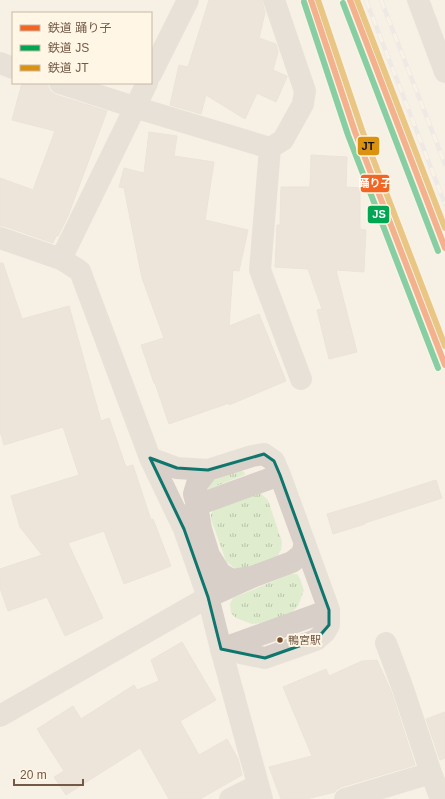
<svg xmlns="http://www.w3.org/2000/svg" width="445" height="799" viewBox="0 0 445 799" font-family="Arial,'Noto Sans JP',sans-serif">
	<style>
		.grass { fill: url(#grass-tufts) }
		.building { fill: #e2d8cd; stroke: #dfd3c7 }
		.lines { fill: none; stroke-linecap: round; stroke-linejoin: round }
		.street { stroke: #d7cfc8; stroke-width: 22 }
		.secondary { stroke: #d7cfc8; stroke-width: 22 }
		.rail-casing { stroke: #e4e0e3; stroke-width: 4.5 }
		.rail { stroke: #fff6e5; stroke-width: 3; stroke-dasharray: 9; stroke-linecap: butt }
		.rail-1-casing { stroke: #fff6e5; stroke-width: 9 }
		.rail-2-casing { stroke: #fff6e5; stroke-width: 9 }
		.rail-3-casing { stroke: #fff6e5; stroke-width: 9 }
		.rail-1 { stroke: #f26522; stroke-width: 6 }
		.rail-2 { stroke: #00a651; stroke-width: 6 }
		.rail-3 { stroke: #dc9211; stroke-width: 6 }
		.marked { fill: none; stroke: #0f766e; stroke-width: 3; stroke-linejoin: round }
		.bus-dot { fill: #7a4b2a; stroke: #fff6e5; stroke-width: 1.5 }
		.labels { text-anchor: middle; dominant-baseline: central; stroke-width: 4; stroke-linejoin: round; paint-order: stroke }
		.bus-label { font-size: 11px; fill: #745945; stroke: #fff6e5; text-anchor: start }
		.line-badge { stroke: #fff6e5; stroke-width: 1.5 }
		.badge-label { font-size: 11px; text-anchor: middle; font-weight: bold; fill: #fff }
		.pale-badge-label { font-size: 11px; text-anchor: middle; font-weight: bold; fill: #111 }
	</style>
	<defs>
		<pattern id="grass-tufts" width="24" height="20" patternUnits="userSpaceOnUse"><rect width="24" height="20" fill="#dfedce"/><path d="M3 7l-1-3M5 7V3M7 7l1-3M15 17l-1-3M17 17v-4M19 17l1-3" fill="none" stroke="#b9c3a9"/></pattern>
	</defs>
	<rect width="100%" height="100%" fill="#f6f0e5"/>
	<path class="grass" d="M241 470 245 473 244 475 206 490 209 482Z
		M260 493 268 500 282 542 281 550 277 556 270 561 239 570 233 567 226 561 211 519V514L215 507Z
		M291 574H297L300 579 304 590 298 606 292 612 269 622 252 624 236 618 231 613 230 604 233 598Z"/>
	<path class="building" d="M209 0H262L265 13 259 38 276 44 278 52 273 70 287 76V77L276 102 257 93 245 119 206 95 201 114 170 105 179 65 188 67Z
		M22 83H48V86L50 91 56 95 107 111 68 216 58 236H56L53 243 4 226H0V178L33 190 55 131 12 120Z
		M149 132 177 136 174 156 214 162 205 220 248 230 239 271 233 270 229 326 259 314 286 381 229 405V403L169 424 155 383H154L141 345 164 338 142 278 124 188 119 187 124 168 144 173Z
		M311 155 347 157 346 187 360 188V229L366 230 364 272 336 270 357 352 329 359 317 310 322 309 308 269 275 267 277 225H280L281 187H310Z
		M0 263H3L22 319 69 306 101 421 109 418 126 467 133 465 151 520 153 519 171 566 124 584 104 531 68 543 103 618 65 636 47 597 8 611 0 588V569L42 555 20 527 11 496 79 475 63 427 4 445 0 431Z
		M436 480 442 498 365 523V524L333 534 327 514 361 504Z
		M182 642 216 700 180 721 199 755 227 739 238 759 242 775 200 799H169L140 748 66 795 54 777 64 771 37 729 73 706 81 719 134 685 137 690 159 681 151 660Z
		M377 660 391 691 415 765 341 787 336 790 335 792 306 799H281L269 767 312 756 283 687 326 669 329 676 362 661Z
		M445 712V758L440 760 426 719Z"/>
	<g class="lines">
		<path class="street" d="M274 0 305 91 303 104 283 140 270 148 260 270 301 379
			M0 63 13 68
			M151 74 188 0
			M60 83 134 107 270 148
			M0 238 61 259 80 271 150 458 184 529
			M61 259 147 83
			M150 458 177 468 208 470
			M280 475 197 505 201 529 209 555 221 574 232 580 252 577 292 562 302 554 305 543
			M386 643 402 686 431 773 441 799
			M221 649 265 658 316 640 325 632 329 625V610L280 475 274 461 264 454 252 456 208 470 197 484 194 494 197 505 184 529 208 597 252 577
			M221 649 329 610
			M230 799 258 785
			M345 799 431 773"/>
		<path class="secondary" d="M418 0 445 72
			M0 716 208 597 221 649 262 799"/>
		<g class="rail-casing">
			<path id="rail" d="M366 0 445 204
				M381 0 445 164"/>
		</g>
		<use href="#rail" class="rail"/>
		<g class="rail-1-casing">
			<path id="rail-1" d="M311 0 355 132 445 365
				M350 0 445 248"/>
		</g>
		<g class="rail-2-casing">
			<path id="rail-2" d="M304 2 348 135 438 368
				M343 3 438 251"/>
		</g>
		<g class="rail-3-casing">
			<path id="rail-3" d="M318 0 362 130 445 346
				M357 0 445 228"/>
		</g>
		<use href="#rail-1" class="rail-1"/>
		<use href="#rail-2" class="rail-2"/>
		<use href="#rail-3" class="rail-3"/>
	</g>
	<path d="M0 0H445V799H0ZM264 454 274 461 280 475 329 610V625L316 640 265 658 221 649 208 597 184 529 150 458 177 468 208 470Z" fill="#f6f0e5" fill-opacity=".55" fill-rule="evenodd"/>
	<path class="marked" d="M264 454 274 461 280 475 329 610V625L316 640 265 658 221 649 208 597 184 529 150 458 177 468 208 470Z"/>
	<circle class="bus-dot" cx="280" cy="640" r="3.5"/>
	<g class="labels">
		<g class="bus-label">
			<text x="288" y="640">鴨宮駅</text>
		</g>
	</g>
	<g class="line-badge">
		<rect x="357" y="136" width="23" height="20" rx="4" fill="#dc9211"/>
		<rect x="360" y="174" width="30" height="19" rx="4" fill="#f26522"/>
		<rect x="367" y="205" width="23" height="19" rx="4" fill="#00a651"/>
	</g>
	<g class="badge-label">
		<text x="375" y="187">踊り子</text>
		<text x="379" y="218">JS</text>
	</g>
	<g class="pale-badge-label">
		<text x="368" y="150">JT</text>
	</g>
	<rect x="12" y="12" width="140" height="72" fill="#fff6e5" stroke="#c7b7a5"/>
	<rect x="20" y="25" width="20" height="6" fill="#f26522" stroke="#c7b7a5"/>
	<text x="48" y="32" font-size="12" fill="#745945">鉄道 踊り子</text>
	<rect x="20" y="45" width="20" height="6" fill="#00a651" stroke="#c7b7a5"/>
	<text x="48" y="52" font-size="12" fill="#745945">鉄道 JS</text>
	<rect x="20" y="65" width="20" height="6" fill="#dc9211" stroke="#c7b7a5"/>
	<text x="48" y="72" font-size="12" fill="#745945">鉄道 JT</text>
	<path d="M14 779v6h69v-6" fill="none" stroke="#745945" stroke-width="2"/>
	<text x="20" y="779" font-size="12" fill="#745945" stroke="#fff6e5" stroke-width="3" paint-order="stroke">20 m</text>
</svg>
